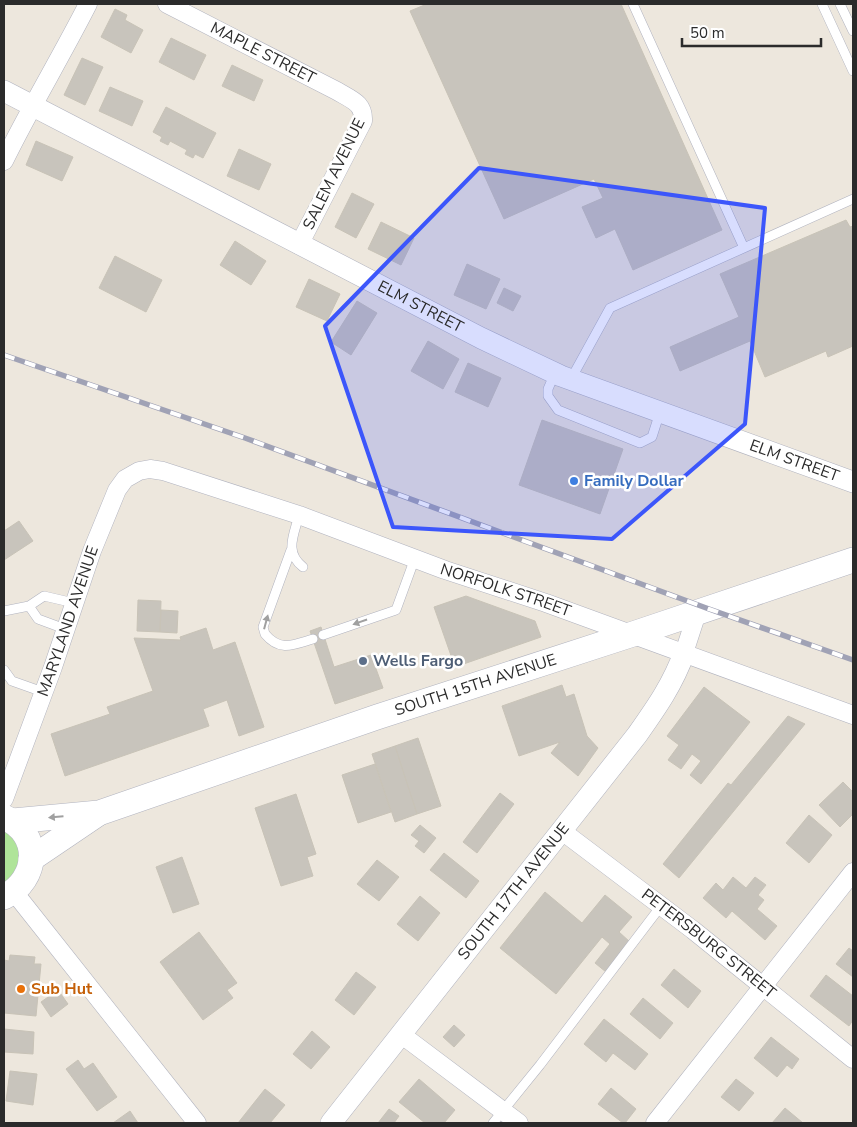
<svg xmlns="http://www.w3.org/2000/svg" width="857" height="1127" viewBox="0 0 857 1127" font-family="'Nunito Sans',sans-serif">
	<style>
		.green { fill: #afe499 }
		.building { fill: #c8c4bc; stroke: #c8c3b7 }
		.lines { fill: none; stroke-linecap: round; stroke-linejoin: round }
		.service-casing { stroke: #b1b3bf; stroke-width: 10 }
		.minor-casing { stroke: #b1b3bf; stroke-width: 19 }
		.tertiary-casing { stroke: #b1b3bf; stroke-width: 22 }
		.secondary-casing { stroke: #b1b3bf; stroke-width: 26 }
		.service { stroke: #fff; stroke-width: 9 }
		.minor { stroke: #fff; stroke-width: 18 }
		.tertiary { stroke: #fff; stroke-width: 21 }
		.secondary { stroke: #fff; stroke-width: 25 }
		.rail-casing { stroke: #a0a2b5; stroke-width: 5.5 }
		.rail { stroke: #fff; stroke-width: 4; stroke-dasharray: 11; stroke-linecap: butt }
		.oneway { fill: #a0a0a0 }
		.marked { fill: #3c56fb; fill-opacity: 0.2; stroke: #3c56fb; stroke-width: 4; stroke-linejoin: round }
		.shop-dot { fill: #3f7fe0; stroke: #fff; stroke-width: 2 }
		.service-dot { fill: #5c6f8a; stroke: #fff; stroke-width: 2 }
		.food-dot { fill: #e8710a; stroke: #fff; stroke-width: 2 }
		.labels { text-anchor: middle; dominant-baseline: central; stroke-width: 5; stroke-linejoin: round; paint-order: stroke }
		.street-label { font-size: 16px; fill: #2b2b2b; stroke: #fff }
		.shop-label { font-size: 16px; font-weight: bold; fill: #366cbe; stroke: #fff; text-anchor: start }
		.service-label { font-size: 16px; font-weight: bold; fill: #4e5e75; stroke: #fff; text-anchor: start }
		.food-label { font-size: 16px; font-weight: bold; fill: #c56008; stroke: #fff; text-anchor: start }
	</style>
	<rect width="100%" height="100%" fill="#ede7dd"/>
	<path class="green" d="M4 821 10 824 25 861 4 887Z"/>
	<path class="building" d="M427 4H621L722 230 633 270 615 229 596 238 582 207 603 198 594 179 504 219 410 11Z
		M115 9 127 15 125 20 143 30 131 53 101 37Z
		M171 38 206 55 194 80 159 62Z
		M82 58 103 67 85 105 64 95Z
		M232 65 263 80 254 101 222 86Z
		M110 87 143 101 132 126 99 111Z
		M166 107 216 133 203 158 195 154 193 158 185 154 187 150 170 141 168 145 160 141 162 137 153 132Z
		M36 141 73 157 62 181 26 165Z
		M239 149 271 164 259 190 227 176Z
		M352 193 374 204 356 238 335 227Z
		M846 220 850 227 853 226V346L828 357 826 351 765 377 750 341 680 371 670 347 739 317 720 274Z
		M381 222 414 238 401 265 368 249Z
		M235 241 266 261 251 285 220 265Z
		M115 256 162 280 146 312 99 288Z
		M467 264 500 279 486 309 454 295Z
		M309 279 340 294 327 321 296 307Z
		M504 288 521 296 513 311 497 303Z
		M357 301 377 313 351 355 331 342Z
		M428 341 459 359 443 389 411 371Z
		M468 363 501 378 488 407 455 392Z
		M542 420 623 449 600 514 519 485Z
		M19 521 33 541 4 560V531Z
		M466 596 535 621 541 637 455 667 434 607Z
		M138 600 161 601 160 632 137 631Z
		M161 610 178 611 177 633 160 632Z
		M321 627 334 667 371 655 383 688 335 704 310 631Z
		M206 628 213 650 235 642 264 727 239 736 227 700 203 709 209 726 65 776 51 734 110 714 107 707 153 691 134 638 181 640 180 637Z
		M562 685 566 697 574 694 587 736 598 748 578 776 551 753 560 742 519 756 502 706Z
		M704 687 750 722 701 784 690 775 701 761 692 754 681 769 668 760 679 745 667 736Z
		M788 716 805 724 679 878 663 864 728 783 731 785Z
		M418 738 441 806 417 814 395 746Z
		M395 746 417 814 395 822 372 754Z
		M375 764 391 812 358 823 342 775Z
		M843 782 853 792V814L840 827 819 805Z
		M500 793 514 804 477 853 463 842Z
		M296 794 316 854 307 857 313 876 281 886 255 808Z
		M809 815 832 835 809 863 786 843Z
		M420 825 436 838 424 853 415 846 419 841 411 835Z
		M444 853 479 881 466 898 430 870Z
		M182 857 199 904 173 913 156 867Z
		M377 860 399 877 379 901 357 884Z
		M733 877 746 888 755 877 766 885 758 895 764 900 757 909 777 926 765 940 732 911 726 918 703 898 716 883 723 890Z
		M545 892 582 923 605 895 632 917 619 932 630 942 606 972 595 963 610 944 602 937 556 994 500 948Z
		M420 896 440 913 418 941 397 924Z
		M199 932 237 983 227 990 233 998 203 1020 160 962Z
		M849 948 853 951V977L836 964Z
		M10 955 35 957 34 964H41L36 1016 4 1013V960L9 961Z
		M674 969 701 991 688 1008 661 985Z
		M356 972 376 987 354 1015 335 1000Z
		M826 975 853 996V1020L849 1026 810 996Z
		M58 990 68 1004 51 1017 41 1002Z
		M643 998 673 1023 660 1039 630 1014Z
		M604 1019 648 1054 635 1070 613 1053 606 1062 584 1044Z
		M454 1025 465 1035 454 1047 443 1037Z
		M4 1029 34 1032 33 1054 4 1052Z
		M312 1031 330 1047 311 1069 293 1054Z
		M771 1037 799 1059 792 1069 787 1065 777 1077 754 1058Z
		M78 1060 84 1069 93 1063 117 1097 97 1111 66 1069Z
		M10 1071 37 1074 33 1105 6 1101Z
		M419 1079 455 1110 444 1123H425L399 1102Z
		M736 1079 754 1093 739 1111 721 1097Z
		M611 1088 636 1109 625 1123H623L598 1104Z
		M265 1089 285 1105 270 1123H238Z
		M785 1108 803 1123H772Z
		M389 1109 399 1116 394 1123H378Z
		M130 1111 138 1123H113Z"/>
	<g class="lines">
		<g class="service-casing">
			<path id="service" d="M633 4 744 248
				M822 4 853 71
				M840 4 853 31
				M555 373 548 389V396L558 410 640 443 652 437 660 412
				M571 379 610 308 853 199
				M299 515C294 535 284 552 303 567
				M291 550 263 627 265 634C280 652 293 645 313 639
				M29 606 44 596 74 603
				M4 611 29 606 38 619 65 629
				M323 635 396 610 415 558
				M4 670 12 681 43 692
				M493 1123 540 1065 661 906"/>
		</g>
		<g class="minor-casing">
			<g id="minor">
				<path id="s1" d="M167 4 337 91C352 100 364 103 363 121L299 245"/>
				<path d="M4 161C30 108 61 57 88 4"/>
				<path d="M684 653 697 613"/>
				<path id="s2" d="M4 799 53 667 92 551 117 490 125 479 139 471 150 469 163 471 299 515 445 570 546 603 853 715"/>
				<path id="s3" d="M562 831 693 930 853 1059"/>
				<path d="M14 892 197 1123"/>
				<path d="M402 1035 519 1123"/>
				<path d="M655 1123 853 872"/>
			</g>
		</g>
		<g class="tertiary-casing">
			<g id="tertiary">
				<path id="s4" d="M4 91 481 338 561 376 853 482"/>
				<path id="s5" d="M331 1123 637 735C656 708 673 684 684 653"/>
			</g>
		</g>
		<g class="secondary-casing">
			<g id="secondary">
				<path d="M4 817C42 834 39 879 4 897"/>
				<path id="s6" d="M13 821 99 813 377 717 633 634 853 560"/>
				<path d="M31 859 96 815"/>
			</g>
		</g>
		<use href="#service" class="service"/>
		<use href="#minor" class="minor"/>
		<use href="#tertiary" class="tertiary"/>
		<use href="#secondary" class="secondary"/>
		<g class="rail-casing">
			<path id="rail" d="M4 355 245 438 709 609 853 660"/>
		</g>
		<use href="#rail" class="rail"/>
	</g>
	<defs><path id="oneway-solid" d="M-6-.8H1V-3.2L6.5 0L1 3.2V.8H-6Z" transform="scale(1.25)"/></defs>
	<g class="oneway">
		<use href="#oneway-solid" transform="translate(266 622) rotate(-75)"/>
		<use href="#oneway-solid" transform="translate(360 622) rotate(161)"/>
		<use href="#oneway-solid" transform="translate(56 817) rotate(175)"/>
	</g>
	<path class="marked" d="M479 168 765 208 745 424 612 539 393 527 325 326Z"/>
	<circle class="shop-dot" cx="574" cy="481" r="5"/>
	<circle class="service-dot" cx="363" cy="661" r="5"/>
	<circle class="food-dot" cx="21" cy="989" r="5"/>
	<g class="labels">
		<g class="street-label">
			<text stroke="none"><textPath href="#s1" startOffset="108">MAPLE STREET</textPath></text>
			<text transform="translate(334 174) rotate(-64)">SALEM AVENUE</text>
			<text stroke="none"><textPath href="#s4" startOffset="469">ELM STREET</textPath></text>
			<text stroke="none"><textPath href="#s4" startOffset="874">ELM STREET</textPath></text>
			<text stroke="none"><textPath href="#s2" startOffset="746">NORFOLK STREET</textPath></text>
			<text stroke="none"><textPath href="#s2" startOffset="189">MARYLAND AVENUE</textPath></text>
			<text stroke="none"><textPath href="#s6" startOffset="484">SOUTH 15TH AVENUE</textPath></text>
			<text stroke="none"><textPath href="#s5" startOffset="295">SOUTH 17TH AVENUE</textPath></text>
			<text stroke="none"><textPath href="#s3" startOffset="185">PETERSBURG STREET</textPath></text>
		</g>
		<g class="shop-label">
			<text x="584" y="481">Family Dollar</text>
		</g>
		<g class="service-label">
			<text x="373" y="661">Wells Fargo</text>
		</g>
		<g class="food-label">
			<text x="31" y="989">Sub Hut</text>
		</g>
	</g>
	<rect width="857" height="1127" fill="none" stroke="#2b2b2b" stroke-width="10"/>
	<path d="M682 38v8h139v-8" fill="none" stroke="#2b2b2b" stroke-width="2.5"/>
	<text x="690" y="38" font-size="15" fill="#2b2b2b" stroke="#ffffff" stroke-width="4" paint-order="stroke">50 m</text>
</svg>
